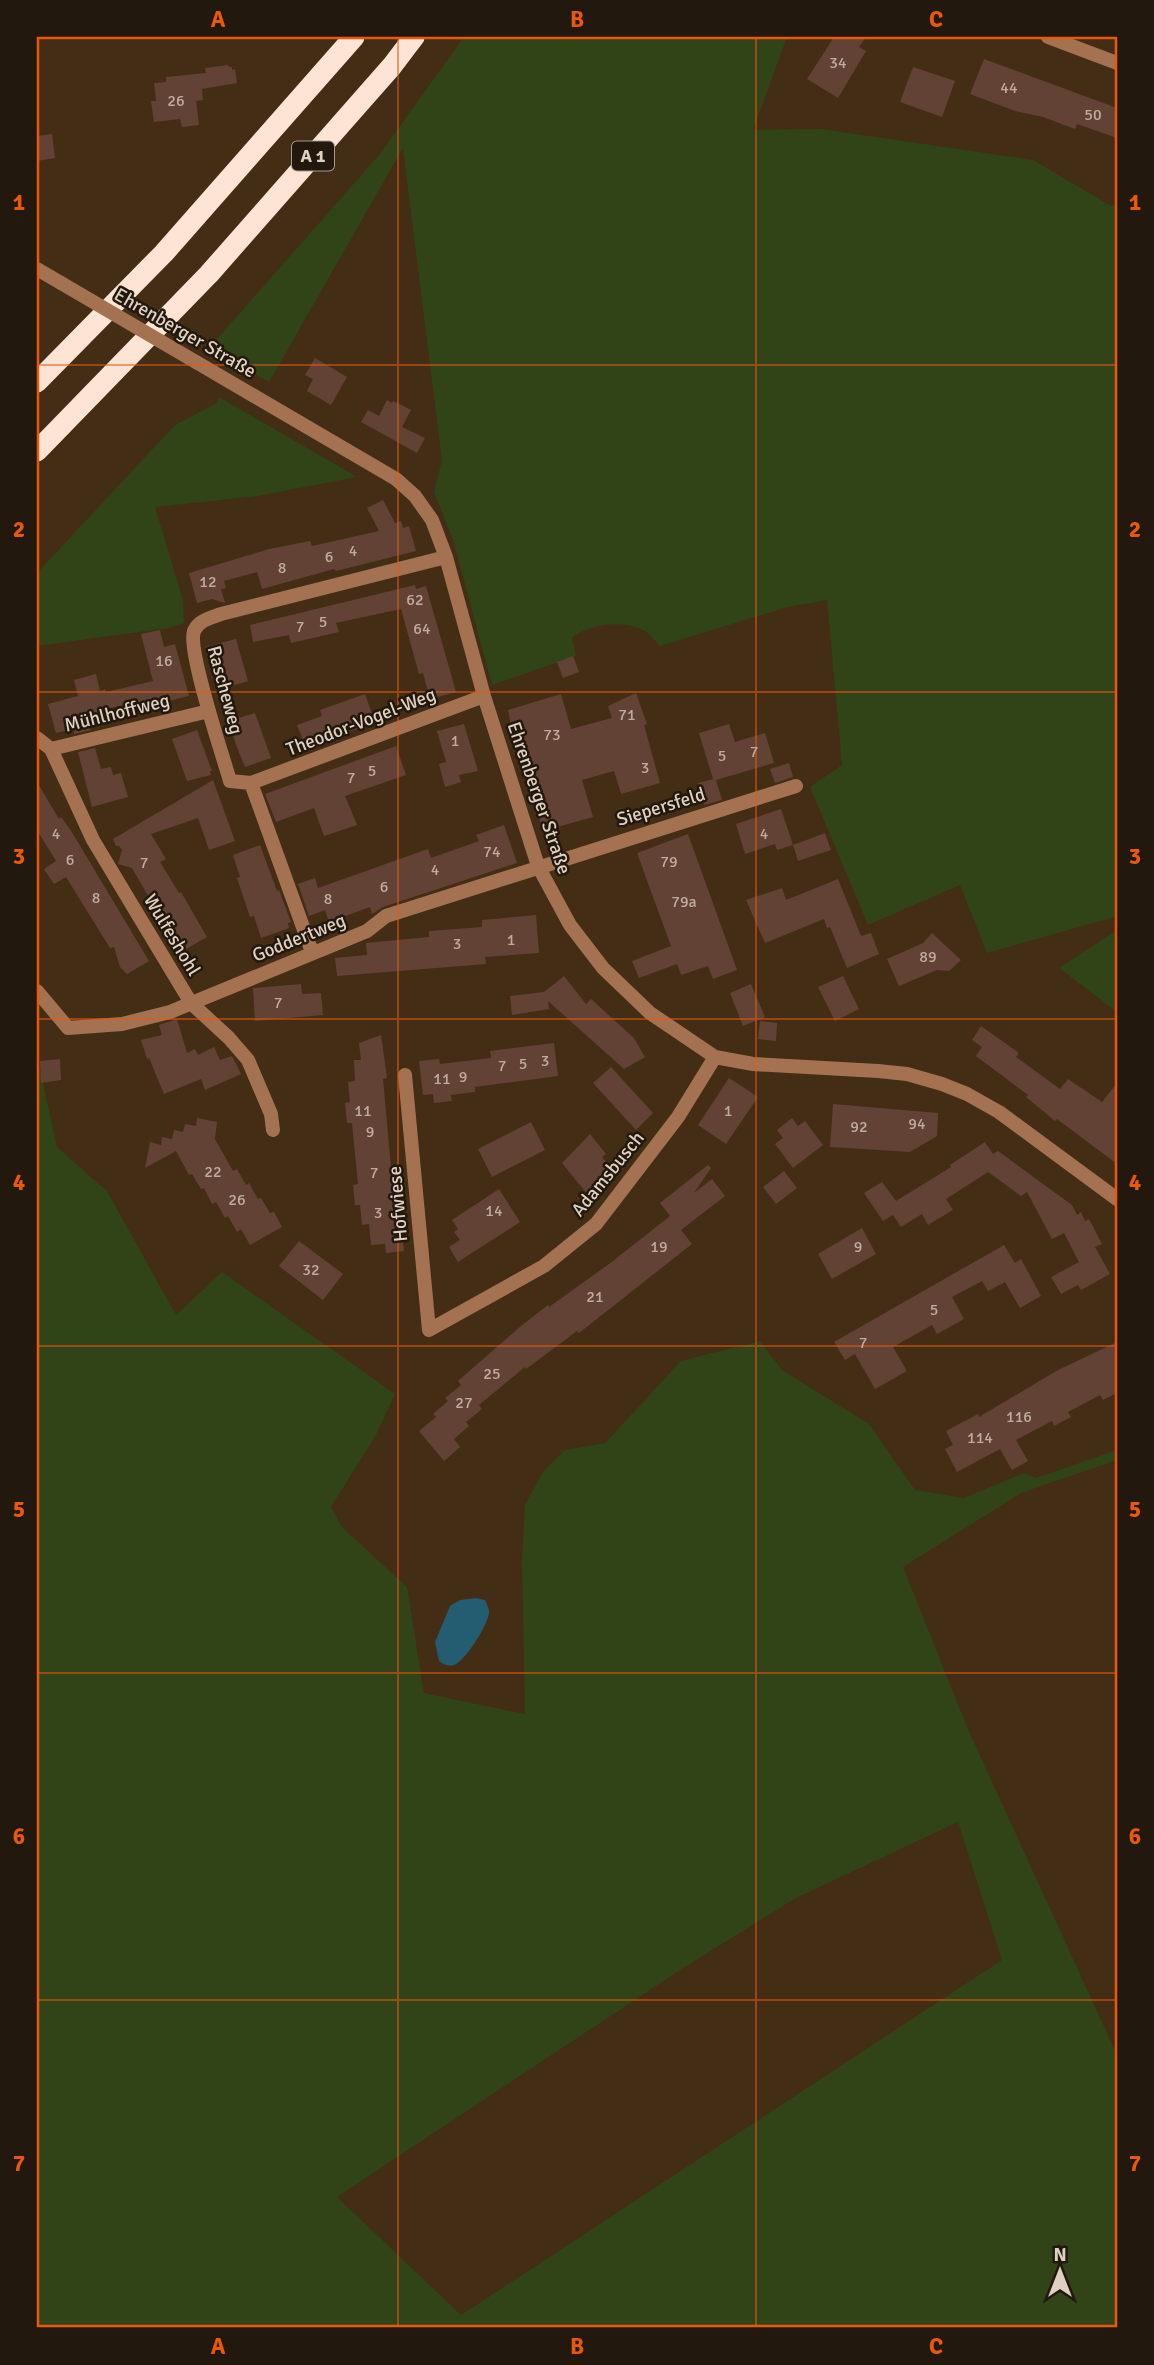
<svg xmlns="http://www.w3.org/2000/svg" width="1154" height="2365" viewBox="0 0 1154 2365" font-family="Signika,sans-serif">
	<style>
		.green { fill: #304417; fill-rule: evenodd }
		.water { fill: #245c71 }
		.building { fill: #634236 }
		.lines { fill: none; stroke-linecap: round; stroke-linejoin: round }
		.minor { stroke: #a47251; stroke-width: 14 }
		.motorway { stroke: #fde4d5; stroke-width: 21 }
		.minor-bridge { stroke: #a47251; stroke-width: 14 }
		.grid { fill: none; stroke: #e8590c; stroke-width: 2; stroke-opacity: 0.55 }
		.labels { text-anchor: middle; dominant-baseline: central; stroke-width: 5; stroke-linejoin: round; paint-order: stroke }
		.number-label { font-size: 16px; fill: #c0ac9f }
		.shield { fill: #22180d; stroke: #a6998c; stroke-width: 2 }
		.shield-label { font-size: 18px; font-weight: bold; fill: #dfd0c2 }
		.street-label { font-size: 19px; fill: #dfd0c2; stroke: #22180d }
		.neatline { fill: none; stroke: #e8590c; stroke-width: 2.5 }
		.grid-label { font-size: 23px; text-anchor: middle; font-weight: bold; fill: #e8590c }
	</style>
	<rect width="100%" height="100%" fill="#432d15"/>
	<path class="green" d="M464 37H787L753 130 821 129 1033 160 1111 206 1117 203V920L1115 917 987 953 960 885 868 925 810 787 842 765 827 600 788 607 660 646C655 641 649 633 643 630 622 620 590 623 572 638L576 656 492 685 453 540 434 492 442 460 403 148 269 382 209 348 379 155Z
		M219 397 357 477 258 496 155 507 183 600 184 623 168 628 37 646V573L175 425 217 403Z
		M1117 930V1012L1059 968Z
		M37 1057 57 1147 107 1191 176 1315 222 1272 395 1394 376 1435 331 1507 342 1527 407 1587 424 1693 525 1714 522 1561 525 1505 542 1473 565 1450 605 1443 681 1361 760 1341 782 1370 869 1424 915 1490 964 1498 1024 1473 1036 1478 1117 1450V1460L1021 1493 903 1567 967 1727 1117 2055V2328H37ZM958 1822 1002 1960 461 2315 337 2197 680 1970 796 1898Z"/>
	<path class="water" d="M476 1598 485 1600C486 1602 489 1609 489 1611 490 1622 465 1662 454 1665 448 1667 443 1664 439 1661L435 1642 450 1606 460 1600Z"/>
	<path class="building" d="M834 37H866L859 47 866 51 838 98 807 79Z
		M984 59 1117 108V138L1077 124 1075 129 1043 117 1015 111 970 94Z
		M228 65 229 67H232V70L235 69 237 83 202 89 203 100 196 101 199 125 182 127 180 119 154 122 151 101H156L154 83 166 82V77L206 73 205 68Z
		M913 67 955 81 942 117 900 102Z
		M52 134 55 158 37 161V136Z
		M315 358 347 377 331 405 307 391 313 379 305 375Z
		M387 400 392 403 393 401 411 410 402 427 425 438 417 453 361 422 368 410 379 416Z
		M383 500 395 523 401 521 403 528 409 526 416 551 336 571 334 569 262 589 257 572 224 581 226 588 221 589 225 603 212 599 197 603 189 573 269 549 310 541 312 546 379 531 367 508Z
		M415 585 416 589 426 586 456 692 430 699 423 673 419 674 401 609 336 623 339 632 291 643 289 635 253 642 250 625Z
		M160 630 164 647 175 644 189 696 159 703 158 698 105 709 108 720 89 725 91 730 74 734 73 729 56 733 48 704 78 696 74 680 96 674 100 691 105 689 106 692 153 681 141 634Z
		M236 639 248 681 219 690 220 679 213 657 205 647Z
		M573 656 579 672 563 678 557 662Z
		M636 693 647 724 644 725 660 783 621 794 614 771 582 780 593 817 543 831 517 740H514L508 710 561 694 571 729 612 718 608 706Z
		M365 694 374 719 363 723 365 726 341 735 340 732 329 736 327 731 303 740 297 725 322 716 320 710Z
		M255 713 271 758 245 767 236 745 229 721Z
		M464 724 478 771 459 775 461 782 445 787 439 764 446 762 437 731Z
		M729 724 735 742 765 733 774 763 716 780 722 800 704 805 698 783 713 779 699 733Z
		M197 730 212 771H210L211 775 187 781 172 739Z
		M396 746 406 775 345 796 357 825 324 836 314 808 276 822 265 794Z
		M95 748 101 769 111 767 113 775 121 773 128 797 92 807 78 752Z
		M789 763 793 777 775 783 770 769Z
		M213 780 235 841 209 850 198 818 151 834 166 859 160 862 179 893 181 892 207 937 181 952 132 868 118 864 122 850 119 846H116L113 839Z
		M37 782 59 819 61 817 70 829 149 961 127 974 120 967 114 947 110 948 66 877 54 884 44 869 56 861 37 830Z
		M781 809 793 845 777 850 775 844 745 854 736 824Z
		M504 825 517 863 383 907 372 914 370 907 329 922 325 910 309 916 298 884 315 878 318 888 428 849 431 858 479 841 476 835Z
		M825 833 831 850 798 861 793 845Z
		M688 834 737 970 713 979 708 966 681 975 677 964 639 978 632 961 671 946 637 853Z
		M260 845 277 891 279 890 291 922 288 923 289 928 261 938 254 916 250 917 237 878 240 877 233 855Z
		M838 879 861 936 871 933 879 954 847 968 830 927 827 928 824 919 765 943 746 900 782 888 786 900Z
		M536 915 539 953 485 957 486 964 337 976 335 958 367 955 366 943 429 937V931L482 927V920Z
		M932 933 961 960 949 971 937 970 899 986 887 959 923 943Z
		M564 976 586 1004 591 999 634 1038 645 1057 624 1069 548 1001 549 1009 512 1015 510 996 544 992Z
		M843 976 859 1009 835 1021 818 987Z
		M301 984 302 994 321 993 323 1015 255 1021 253 988Z
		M751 984 765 1017 743 1026 730 993Z
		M177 1019 187 1053 195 1049 198 1055 214 1047 220 1060 232 1056 241 1074 205 1090 201 1079 164 1094 149 1058 147 1059 141 1040 162 1035 159 1025Z
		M760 1021 777 1023 776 1041 758 1039Z
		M981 1026 1019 1053 1016 1057 1060 1089 1068 1079 1102 1102 1117 1083V1164L1057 1119 1055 1121 1026 1097 1028 1095 976 1056 982 1047 972 1040Z
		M381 1035 387 1078 383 1079 396 1222 401 1221 404 1251 386 1253 385 1244 371 1245 369 1224 362 1225 360 1205H355L353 1185 358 1184 352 1123H347L345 1103 350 1102 348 1082 355 1081 354 1060H361L359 1043Z
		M554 1043 558 1076 475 1087V1092L451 1095 452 1101 434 1103 433 1094 423 1095 419 1061 439 1059 440 1064 491 1058 490 1051Z
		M60 1059 61 1080 41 1083 40 1061Z
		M611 1067 653 1113 636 1130 593 1083Z
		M729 1078 758 1097 726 1144 698 1125Z
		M833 1104 938 1113 937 1136 910 1152 830 1147Z
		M197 1118 217 1122 215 1139 233 1171 237 1169 246 1185 249 1183 258 1199 261 1198 270 1213 274 1212 282 1227 250 1245 241 1229 237 1232 228 1216 225 1218 216 1202 212 1204 204 1188 201 1189 192 1174 189 1175 176 1151 145 1168 150 1142 161 1145 162 1137 172 1139 174 1130 183 1132 185 1124 196 1126Z
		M792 1118 798 1126 805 1121 823 1145 793 1168 775 1144 783 1138 777 1130Z
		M531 1122 545 1150 492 1177 478 1149Z
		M590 1134 606 1154 602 1157 615 1173 588 1195 562 1163Z
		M985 1142 993 1154 998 1151 1072 1205 1077 1215 1081 1212 1085 1221 1089 1219 1102 1244 1095 1247 1110 1274 1081 1290 1078 1285 1061 1294 1051 1277 1079 1262 1064 1233 1052 1239 1027 1192 1021 1196 988 1172 946 1199 953 1210 928 1225 922 1214 901 1227 893 1215 883 1221 864 1193 882 1182 896 1201 951 1167 950 1165Z
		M708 1165 711 1168 694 1193 712 1179 725 1196 681 1230 692 1244 579 1333 577 1331 526 1369 525 1367 479 1405 482 1409 466 1422 469 1426 454 1439 460 1447 444 1461 419 1431 436 1417 433 1414 448 1401 445 1398 461 1385 458 1381 521 1326 548 1305 549 1307 609 1264 670 1216 660 1203Z
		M784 1171 797 1188 776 1204 763 1187Z
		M499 1189 520 1222 458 1262 449 1247 460 1240 454 1232 458 1229 452 1220Z
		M862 1228 876 1254 832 1279 818 1254Z
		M299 1241 343 1274 323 1300 279 1266Z
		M1004 1245 1015 1263 1021 1259 1041 1296 1020 1308 1005 1282 988 1291 982 1281 952 1297 964 1319 937 1334 932 1325 893 1347 907 1371 875 1389 855 1354 845 1360 834 1342Z
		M1117 1342V1393L1103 1400 1100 1395 1068 1412 1071 1417 1054 1426 1052 1421 1016 1440 1028 1461 1012 1470 1000 1449 957 1472 945 1449 953 1445 946 1431 978 1414 979 1417 1058 1370Z"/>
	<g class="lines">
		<path class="minor" d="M1048 37 1117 63
			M37 269 61 283
			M196 362 396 479 415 496 432 520 446 557 484 696 538 866 570 925 603 968 650 1013 715 1057 753 1064 878 1071 907 1074 942 1084 967 1094 999 1112 1117 1199
			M37 738 51 749 93 840 191 1003 229 1038 248 1060 271 1114 273 1130
			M51 749 209 711
			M251 783 484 696
			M312 952 251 783 230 781C223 756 187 650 194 631 199 620 211 618 221 614L446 557
			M37 991 68 1028 122 1024 170 1012 367 931 386 916 796 786
			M405 1075 429 1330 544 1266 596 1224 678 1117 715 1057"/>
		<path class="motorway" d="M37 382 164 253 354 37
			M37 451 209 274 392 66 414 37"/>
		<path class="minor-bridge" d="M61 283 196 362"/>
	</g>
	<path class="grid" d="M398 37V2328M756 37V2328M37 365H1117M37 692H1117M37 1019H1117M37 1346H1117M37 1673H1117M37 2000H1117"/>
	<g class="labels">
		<g class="number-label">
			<text x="838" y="63">34</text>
			<text x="1009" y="88">44</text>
			<text x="176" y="101">26</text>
			<text x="1093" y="115">50</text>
			<text x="353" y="551">4</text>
			<text x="329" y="557">6</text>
			<text x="282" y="568">8</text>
			<text x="208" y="582">12</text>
			<text x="415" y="600">62</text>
			<text x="323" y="622">5</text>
			<text x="300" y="627">7</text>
			<text x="422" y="629">64</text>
			<text x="164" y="661">16</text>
			<text x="627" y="715">71</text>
			<text x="552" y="735">73</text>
			<text x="455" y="741">1</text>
			<text x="754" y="752">7</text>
			<text x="722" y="756">5</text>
			<text x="645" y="768">3</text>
			<text x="372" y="771">5</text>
			<text x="351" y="778">7</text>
			<text x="56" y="834">4</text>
			<text x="764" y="834">4</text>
			<text x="492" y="852">74</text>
			<text x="70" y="860">6</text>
			<text x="669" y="862">79</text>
			<text x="144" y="863">7</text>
			<text x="435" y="870">4</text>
			<text x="384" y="887">6</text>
			<text x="96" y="898">8</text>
			<text x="328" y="899">8</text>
			<text x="684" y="902">79a</text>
			<text x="511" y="940">1</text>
			<text x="457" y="944">3</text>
			<text x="928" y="957">89</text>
			<text x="278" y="1003">7</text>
			<text x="545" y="1061">3</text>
			<text x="523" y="1064">5</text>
			<text x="502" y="1066">7</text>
			<text x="463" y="1077">9</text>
			<text x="442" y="1079">11</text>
			<text x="363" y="1111">11</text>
			<text x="728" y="1111">1</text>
			<text x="917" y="1124">94</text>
			<text x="859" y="1127">92</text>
			<text x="370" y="1132">9</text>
			<text x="213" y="1172">22</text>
			<text x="374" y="1173">7</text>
			<text x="237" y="1200">26</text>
			<text x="494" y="1211">14</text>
			<text x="378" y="1213">3</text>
			<text x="659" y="1247">19</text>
			<text x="858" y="1247">9</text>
			<text x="311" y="1270">32</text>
			<text x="595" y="1297">21</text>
			<text x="934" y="1310">5</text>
			<text x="863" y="1343">7</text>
			<text x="492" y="1374">25</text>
			<text x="464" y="1403">27</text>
			<text x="1019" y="1417">116</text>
			<text x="980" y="1438">114</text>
		</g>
		<rect class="shield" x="292" y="141.5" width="42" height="29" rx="5"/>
		<g class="shield-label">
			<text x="313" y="156">A 1</text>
		</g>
		<g class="street-label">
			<text transform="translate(185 333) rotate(30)">Ehrenberger Straße</text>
			<text transform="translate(225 690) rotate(75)">Rascheweg</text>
			<text transform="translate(117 713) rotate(-14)">Mühlhoffweg</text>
			<text transform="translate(361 722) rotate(-21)">Theodor-Vogel-Weg</text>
			<text transform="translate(539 798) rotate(71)">Ehrenberger Straße</text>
			<text transform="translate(661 807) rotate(-17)">Siepersfeld</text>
			<text transform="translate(172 935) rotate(59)">Wulfeshohl</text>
			<text transform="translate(299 938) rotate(-22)">Goddertweg</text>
			<text transform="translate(608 1174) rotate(-51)">Adamsbusch</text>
			<text transform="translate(398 1204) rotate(-95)">Hofwiese</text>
		</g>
	</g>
	<rect width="1154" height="2365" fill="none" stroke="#22180d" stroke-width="77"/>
	<g transform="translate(1060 2271)" stroke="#22180d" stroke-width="5" paint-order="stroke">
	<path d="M0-5L12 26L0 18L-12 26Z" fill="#dfd0c2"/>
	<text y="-10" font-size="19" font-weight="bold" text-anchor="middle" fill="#dfd0c2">N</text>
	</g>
	<rect x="38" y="38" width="1078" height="2288" class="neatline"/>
	<g class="grid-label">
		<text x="218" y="27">A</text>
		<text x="577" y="27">B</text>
		<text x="936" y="27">C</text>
		<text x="19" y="210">1</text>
		<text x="1135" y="210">1</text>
		<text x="19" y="537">2</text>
		<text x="1135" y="537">2</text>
		<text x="19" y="864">3</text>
		<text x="1135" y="864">3</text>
		<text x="19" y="1190">4</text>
		<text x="1135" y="1190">4</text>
		<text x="19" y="1517">5</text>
		<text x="1135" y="1517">5</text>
		<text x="19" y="1844">6</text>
		<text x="1135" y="1844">6</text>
		<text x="19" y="2171">7</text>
		<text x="1135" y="2171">7</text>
		<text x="218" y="2354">A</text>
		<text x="577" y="2354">B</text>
		<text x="936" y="2354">C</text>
	</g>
</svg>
